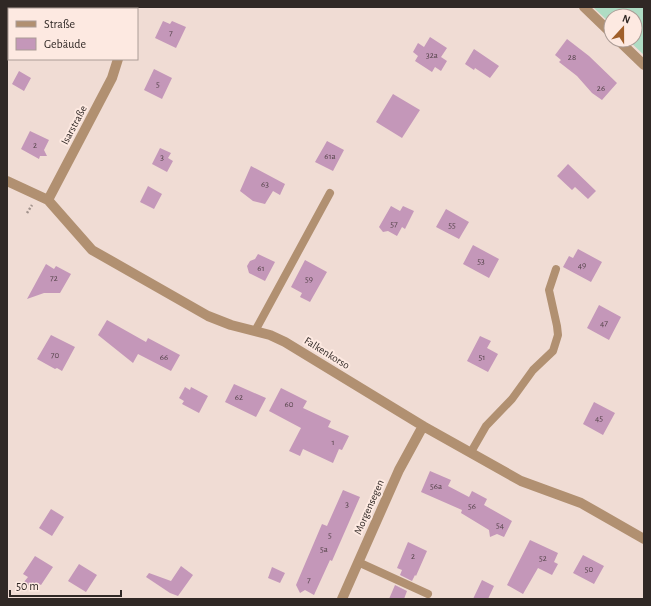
<svg xmlns="http://www.w3.org/2000/svg" width="651" height="606" viewBox="0 0 651 606" font-family="'Alegreya Sans',sans-serif">
	<style>
		.green { fill: #afdcc4 }
		.building { fill: #c497b9 }
		.lines { fill: none; stroke-linecap: round; stroke-linejoin: round }
		.path { stroke: #a1928c; stroke-width: 2.5; stroke-dasharray: 2 2; stroke-linecap: butt }
		.lane { stroke: #b19071; stroke-width: 8 }
		.street { stroke: #b19071; stroke-width: 10 }
		.labels { text-anchor: middle; dominant-baseline: central; stroke-width: 4; stroke-linejoin: round; paint-order: stroke }
		.number-label { font-size: 9px; fill: #55444a }
		.street-label { font-size: 11px; fill: #302825; stroke: #fde9e1 }
	</style>
	<rect width="100%" height="100%" fill="#f0dcd4"/>
	<path class="green" d="M593 7H644V55L628 40H635V16H611V24Z"/>
	<path class="building" d="M163 21 170 24 172 21 186 27 176 48 155 38Z
		M430 37 447 48 441 57 447 61 441 71 435 67 432 72 415 61 418 56 413 52 418 43 424 47Z
		M567 39 589 56 617 83 602 100 592 93 577 76 559 62 561 60 555 55Z
		M474 49 499 66 490 78 475 68 474 70 465 64Z
		M154 69 172 78 162 99 144 90Z
		M19 71 31 78 24 91 12 84Z
		M393 94 420 110 402 138 376 122Z
		M30 131 49 140 44 150 47 156H40L39 159 21 149Z
		M327 141 344 150 333 171 315 162Z
		M160 148 171 153 168 158 173 161 167 172 152 164Z
		M568 164 596 191 588 199 575 187 572 190 557 176Z
		M251 166 285 184 280 195 273 191 265 204 253 201 240 191Z
		M148 186 162 194 154 209 140 202Z
		M391 206 400 211 403 206 414 211 405 229 402 227 397 236 388 231 383 232 379 227Z
		M446 209 469 222 459 239 436 227Z
		M473 245 499 259 489 278 463 264Z
		M578 249 602 262 591 282 563 267 569 256 573 258Z
		M258 254 275 262 265 281 249 273 247 266 250 261 255 259Z
		M305 260 327 272 310 302 300 297 302 293 291 287Z
		M46 264 54 269 56 266 71 274 60 293H44L27 299Z
		M599 305 621 317 609 340 587 328Z
		M107 320 146 342 148 338 180 355 171 371 138 354 133 363 98 335Z
		M51 335 75 347 62 371 57 368 55 369 37 359Z
		M480 336 491 341 487 348 498 354 488 372 467 361Z
		M234 384 266 398 256 417 225 402Z
		M185 387 190 390 191 387 208 396 199 413 182 404 184 401 179 398Z
		M281 388 307 401 303 408 331 421 328 427 349 436 342 450 339 449 333 463 303 449 300 456 289 451 301 428 269 411Z
		M594 402 615 413 603 435 583 424Z
		M430 471 451 480 448 486 469 497 472 491 487 499 484 505 512 521 504 537 497 534 490 537 489 530 461 513 462 510 421 492Z
		M343 490 360 497 332 561 330 560 314 595 305 590 300 593 296 585 322 524 327 526Z
		M51 509 64 517 52 536 39 528Z
		M530 540 558 553 554 562 558 564 552 575 538 568 523 594 507 585Z
		M408 542 427 551 416 576 415 575 412 581 400 575 402 570 397 568Z
		M583 555 604 566 594 584 573 573Z
		M35 556 53 567 41 585 37 583 33 588 24 582 28 577 23 574Z
		M79 564 97 575 86 592 68 581Z
		M181 566 193 575 178 596 170 593 146 577 149 573 171 581Z
		M272 567 285 573 280 583 268 578Z
		M482 580 494 586 488 599H473Z
		M395 585 407 591 404 599H389Z"/>
	<g class="lines">
		<path class="path" d="M27 213 32 205"/>
		<path class="lane" d="M255 331 330 193
			M471 452 486 426 512 399 533 370 553 351 558 335 557 326 549 290 556 269
			M358 562 428 594"/>
		<path class="street" d="M127 7V9
			M584 7 611 33
			M618 40 644 65
			M7 181 48 200 92 250 208 316 231 325 270 335 285 342 423 426 521 481 581 503 644 539
			M48 200 112 78 118 59
			M342 599 399 470 423 426"/>
	</g>
	<g class="labels">
		<g class="number-label">
			<text x="171" y="33">7</text>
			<text x="432" y="55">32a</text>
			<text x="572" y="57">28</text>
			<text x="158" y="84">5</text>
			<text x="601" y="88">26</text>
			<text x="35" y="145">2</text>
			<text x="330" y="156">61a</text>
			<text x="162" y="157">3</text>
			<text x="265" y="184">63</text>
			<text x="394" y="224">57</text>
			<text x="452" y="225">55</text>
			<text x="481" y="261">53</text>
			<text x="582" y="265">49</text>
			<text x="261" y="268">61</text>
			<text x="54" y="278">72</text>
			<text x="309" y="279">59</text>
			<text x="604" y="323">47</text>
			<text x="55" y="355">70</text>
			<text x="164" y="357">66</text>
			<text x="482" y="357">51</text>
			<text x="239" y="397">62</text>
			<text x="289" y="404">60</text>
			<text x="599" y="418">45</text>
			<text x="333" y="442">1</text>
			<text x="436" y="486">56a</text>
			<text x="347" y="504">3</text>
			<text x="472" y="506">56</text>
			<text x="500" y="525">54</text>
			<text x="330" y="535">5</text>
			<text x="324" y="549">5a</text>
			<text x="413" y="556">2</text>
			<text x="543" y="558">52</text>
			<text x="589" y="569">50</text>
			<text x="309" y="580">7</text>
		</g>
		<g class="street-label">
			<text transform="translate(74 125) rotate(-62)">Isarstraße</text>
			<text transform="translate(327 353) rotate(32)">Falkenkorso</text>
			<text transform="translate(369 507) rotate(-66)">Morgensegen</text>
		</g>
	</g>
	<rect width="651" height="606" fill="none" stroke="#302825" stroke-width="16"/>
	<rect x="8" y="8" width="130" height="52" fill="#fde9e1" stroke="#ab9c96"/>
	<rect x="16" y="21" width="20" height="6" fill="#b19071" stroke="#ab9c96"/>
	<text x="44" y="28" font-size="12" fill="#302825">Straße</text>
	<rect x="16" y="38" width="20" height="12" fill="#c497b9" stroke="#ab9c96"/>
	<text x="44" y="48" font-size="12" fill="#302825">Gebäude</text>
	<g transform="translate(623 28) rotate(21)"><circle r="19" fill="#fde9e1" stroke="#ab9c96"/>
	<path d="M0-3L7 15L0 10L-7 15Z" fill="#a05f2a"/>
	<text y="-6" font-size="11" font-weight="bold" text-anchor="middle" fill="#302825">N</text>
	</g>
	<path d="M10 590v6h111v-6" fill="none" stroke="#302825" stroke-width="2"/>
	<text x="16" y="590" font-size="12" fill="#302825" stroke="#fde9e1" stroke-width="3" paint-order="stroke">50 m</text>
</svg>
